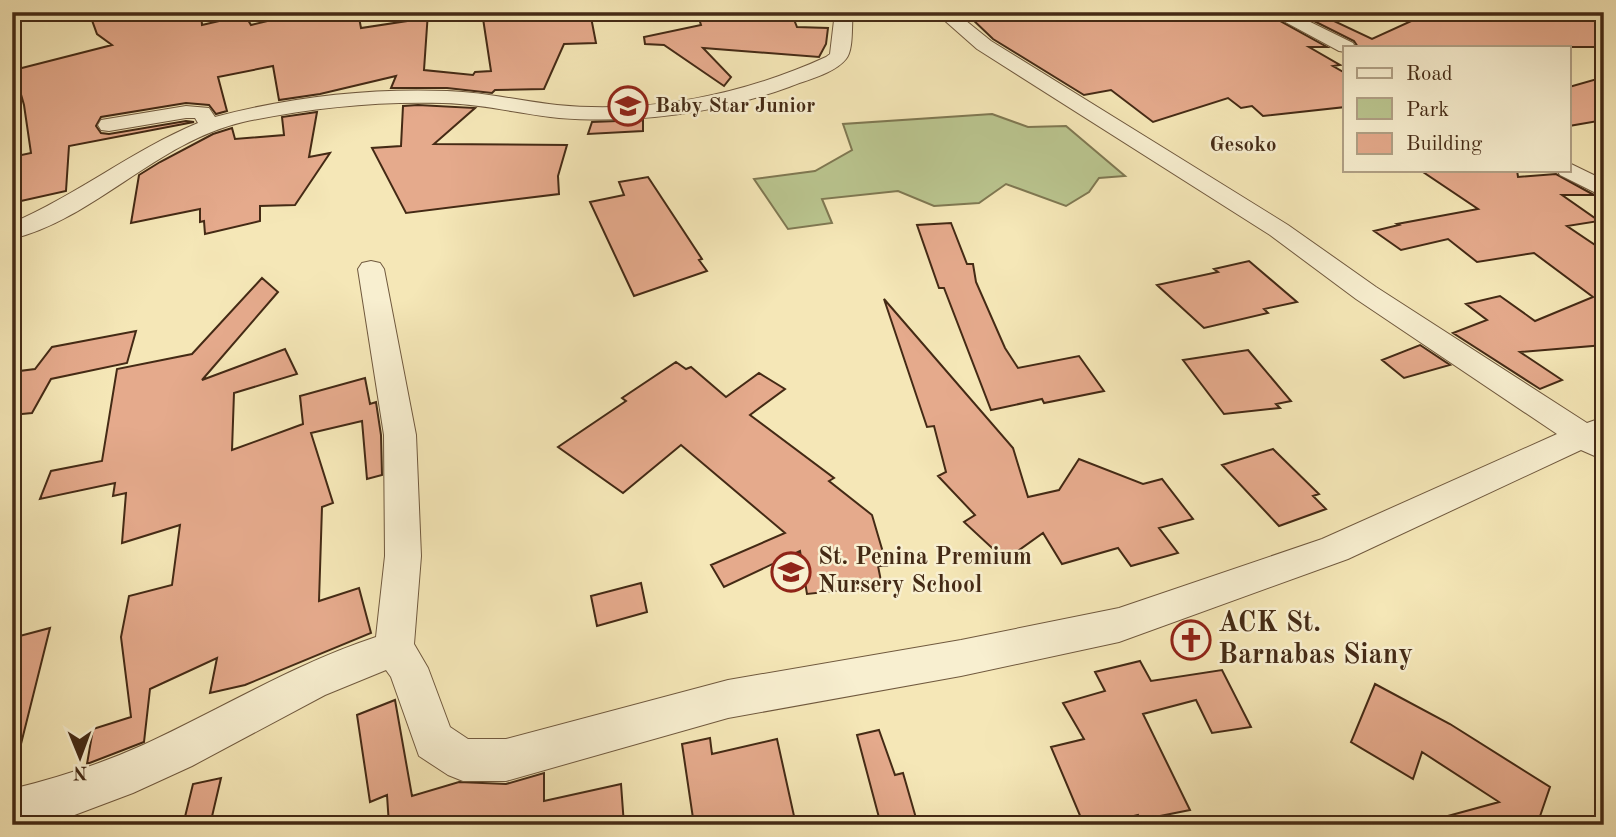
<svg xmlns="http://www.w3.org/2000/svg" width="1616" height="837" viewBox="0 0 1616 837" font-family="'Old Standard TT',serif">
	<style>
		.green { fill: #bac58f; stroke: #7f7852; stroke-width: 2 }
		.building { fill: #e5aa8c; stroke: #442a15; stroke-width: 2 }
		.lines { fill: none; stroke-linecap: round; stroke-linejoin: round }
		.minor-casing { stroke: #70593e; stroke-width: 2 }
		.minor { fill: #f8efd0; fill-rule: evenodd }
		.labels { text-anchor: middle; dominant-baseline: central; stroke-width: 5; stroke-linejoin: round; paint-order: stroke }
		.far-poi-label { font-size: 21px; font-weight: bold; fill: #442a15; stroke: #f8efd0; text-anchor: start }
		.far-neighbourhood-label { font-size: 21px; font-weight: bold; fill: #442a15; stroke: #f8efd0 }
		.poi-label { font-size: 24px; font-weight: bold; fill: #442a15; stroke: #f8efd0; text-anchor: start }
		.near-poi-label { font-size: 28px; font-weight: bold; fill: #442a15; stroke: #f8efd0; text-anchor: start }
	</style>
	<rect width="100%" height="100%" fill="#f5e7b7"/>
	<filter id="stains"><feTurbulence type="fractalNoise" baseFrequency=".00286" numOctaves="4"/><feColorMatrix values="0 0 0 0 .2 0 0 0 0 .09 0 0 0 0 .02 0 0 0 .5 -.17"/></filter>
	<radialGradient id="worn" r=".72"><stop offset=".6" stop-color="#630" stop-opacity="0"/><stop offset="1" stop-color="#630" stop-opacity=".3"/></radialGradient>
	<path class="green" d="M992 114 1028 127 1066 126 1125 176 1099 178 1089 192 1066 206 1006 184 979 203 934 206 898 191 822 199 832 223 788 229 754 179 815 171 852 150 843 124Z"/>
	<path class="building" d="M89 12H201L202 25 245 15 251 25 305 12H358L361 28 420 19 422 12H428L424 70 473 75 475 72 491 71 482 12H590L596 43 564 44 544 89 495 90 492 93 447 88H391L396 76 320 94 279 100 273 66 218 77 227 111 216 114 209 105 186 103 101 117 96 126 101 133 109 134 186 121 194 122 69 146 66 191 12 203V157L31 153 24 105 14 70 112 45 97 34Z
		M697 12H791L797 27 828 28 826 44 819 57 703 48 731 77 724 86 664 45 645 44 644 37 701 25Z
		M1015 12H1264L1327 47H1309L1340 65 1333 66 1345 73V107L1263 116 1252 106 1241 108 1228 98 1153 122 1111 90 1084 95 993 39 970 17Z
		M1296 12H1315L1372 39 1431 12H1604V47H1358L1354 41Z
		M1604 77V120L1569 126V87Z
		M418 105 475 108 434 144 567 145 558 176 559 194 406 213 372 148 401 146 403 106Z
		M317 112 309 157 330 153 295 205 260 206V221L205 234 204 221 200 222V209L131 223 139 175 160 162 213 134 232 128 235 139 284 135 282 117Z
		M643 120V131L588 134 592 122Z
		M1420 170H1517L1518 177 1556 174 1594 195H1562L1599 221 1567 226 1604 251V345L1520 352 1562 380 1540 389 1453 333 1487 320 1466 304 1500 296 1535 321 1593 297 1534 253 1477 262 1448 239 1401 250 1374 231 1399 225 1397 224 1478 209Z
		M648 177 702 259 699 260 707 271 634 296 590 202 624 195 619 182Z
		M951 223 967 264H973L976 282 1005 348 1018 368 1079 356 1104 391 1044 403 1042 399 991 410 944 288H939L917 225Z
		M1249 261 1297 302 1264 309 1268 313 1204 328 1157 285 1218 272 1214 269Z
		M262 278 278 292 202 380 285 349 297 374 234 393 232 450 303 424 300 396 365 378 370 404 376 402 381 435 382 475 367 479 362 421 311 433 333 503 322 507 319 601 359 588 371 633 245 685 210 693 217 658 150 689 144 742 87 764 93 729 131 717 121 637 129 596 172 585 180 525 122 543 126 493 113 496 115 483 40 499 51 471 102 461 117 369 192 354Z
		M884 299 1013 448 1028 497 1059 490 1079 459 1143 484 1162 479 1193 519 1159 528 1178 553 1131 566 1118 548 1062 564 1043 533 1005 560 964 522 975 515 938 476 946 472 934 426 927 427Z
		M136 331 127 363 51 379 32 413 12 415V372L35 369 52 347Z
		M1420 345 1450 365 1404 378 1382 360Z
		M1248 350 1291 401 1276 404 1280 408 1224 414 1183 360Z
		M676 362 686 369 691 367 726 397 759 373 785 389 750 415 834 478 829 481 872 515 887 566H878L882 586 807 594 800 551 724 587 711 565 785 533 681 445 623 493 558 447 626 401 622 398Z
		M1273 449 1319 494 1313 496 1326 509 1279 526 1222 465Z
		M641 583 647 612 597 626 591 596Z
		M50 628 21 744 12 743V638Z
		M1140 661 1151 681 1222 670 1251 727 1212 733 1196 700 1143 714 1190 810 1140 820 1138 815 1097 825H1084L1051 747 1084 739 1063 703 1105 691 1095 672Z
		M1375 684 1450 724 1550 787 1537 825H1445L1444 817 1499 802 1422 752 1413 779 1351 742Z
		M395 700 412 796 459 782 506 784 544 773V801L621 784 624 825H389L387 795 370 802 357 715Z
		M879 730 895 775 903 773 918 825H881L857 735Z
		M710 738 712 754 777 739 796 825H694L682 744Z
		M221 778 210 825H183L193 784Z"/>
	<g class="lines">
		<g class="minor-casing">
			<path id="minor" d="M835 12H853C851 25 854 49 846 59 834 74 806 80 789 87 718 113 635 124 559 118 520 114 483 104 443 103 377 101 308 108 243 122 157 142 94 219 12 239V223C77 195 133 150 198 123L195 118H186L109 131 101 130 98 125 101 120 186 106 209 108 215 117C290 97 370 88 447 91 484 92 520 101 557 105 649 114 743 95 826 57L830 54Z
				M935 12H955L991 41 1288 225 1376 287 1587 423 1604 417V455L1597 457 1581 450 1348 559 1119 642 961 676 728 718 506 781H463L448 775 419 756 391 677 386 670 325 695 192 766 133 793 48 825H12V789C57 778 101 764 143 745 221 709 294 664 376 637L385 556 384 435 358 269 362 263 371 261 380 263 384 269 416 435 421 556 414 644 428 668 450 727 468 739H506L728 680 961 640 1119 608 1322 539 1557 434 1356 299 1270 235 977 49Z
				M1267 12H1290L1353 43 1355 47H1345V52L1339 51Z
				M1569 163 1604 180V197L1560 175 1557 170H1569Z"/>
		</g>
		<use href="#minor" class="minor"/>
	</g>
	<defs>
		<g id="school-ring" transform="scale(2.0125)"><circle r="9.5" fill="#f8efd0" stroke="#8f2418" stroke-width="1.5"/><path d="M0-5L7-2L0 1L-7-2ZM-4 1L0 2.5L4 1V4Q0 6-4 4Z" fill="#8f2418"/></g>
		<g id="church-ring" transform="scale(2.0125)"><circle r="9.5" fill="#f8efd0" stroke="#8f2418" stroke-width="1.5"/><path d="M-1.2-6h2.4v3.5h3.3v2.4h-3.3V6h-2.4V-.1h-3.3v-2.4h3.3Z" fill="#8f2418"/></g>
	</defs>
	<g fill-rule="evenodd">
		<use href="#school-ring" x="628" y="106"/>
		<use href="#school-ring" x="791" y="572"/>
		<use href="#church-ring" x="1191" y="640"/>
	</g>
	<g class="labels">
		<g class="far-poi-label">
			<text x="655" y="106">Baby Star Junior</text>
		</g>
		<g class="far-neighbourhood-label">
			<text x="1243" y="145">Gesoko</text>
		</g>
		<g class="poi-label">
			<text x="818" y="558">St. Penina Premium<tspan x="818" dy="28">Nursery School</tspan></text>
		</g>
		<g class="near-poi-label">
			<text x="1218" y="624">ACK St.<tspan x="1218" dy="32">Barnabas Siany</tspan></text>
		</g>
	</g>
	<rect width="1616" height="837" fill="none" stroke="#f5e7b7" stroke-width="42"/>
	<rect x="14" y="14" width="1588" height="809" fill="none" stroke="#442a15" stroke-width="3.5"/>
	<rect x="21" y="21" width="1574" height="795" fill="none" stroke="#442a15" stroke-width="2"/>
	<rect x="1343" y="46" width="228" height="126" fill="#f8efd0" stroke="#b0a085" stroke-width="2"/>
	<rect x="1357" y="68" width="35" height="10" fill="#f8efd0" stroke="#b0a085" stroke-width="2"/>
	<text x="1406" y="80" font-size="21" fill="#442a15">Road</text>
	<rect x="1357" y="98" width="35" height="21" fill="#bac58f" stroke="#b0a085" stroke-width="2"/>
	<text x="1406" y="116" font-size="21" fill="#442a15">Park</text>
	<rect x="1357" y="133" width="35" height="21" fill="#e5aa8c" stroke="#b0a085" stroke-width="2"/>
	<text x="1406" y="150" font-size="21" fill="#442a15">Building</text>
	<g transform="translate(80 757) rotate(179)" stroke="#f8efd0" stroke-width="5" paint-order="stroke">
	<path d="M0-5L12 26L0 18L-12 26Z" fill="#442a15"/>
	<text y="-10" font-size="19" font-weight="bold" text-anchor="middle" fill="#442a15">N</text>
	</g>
	<rect width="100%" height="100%" filter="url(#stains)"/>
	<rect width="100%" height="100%" fill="url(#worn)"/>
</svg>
